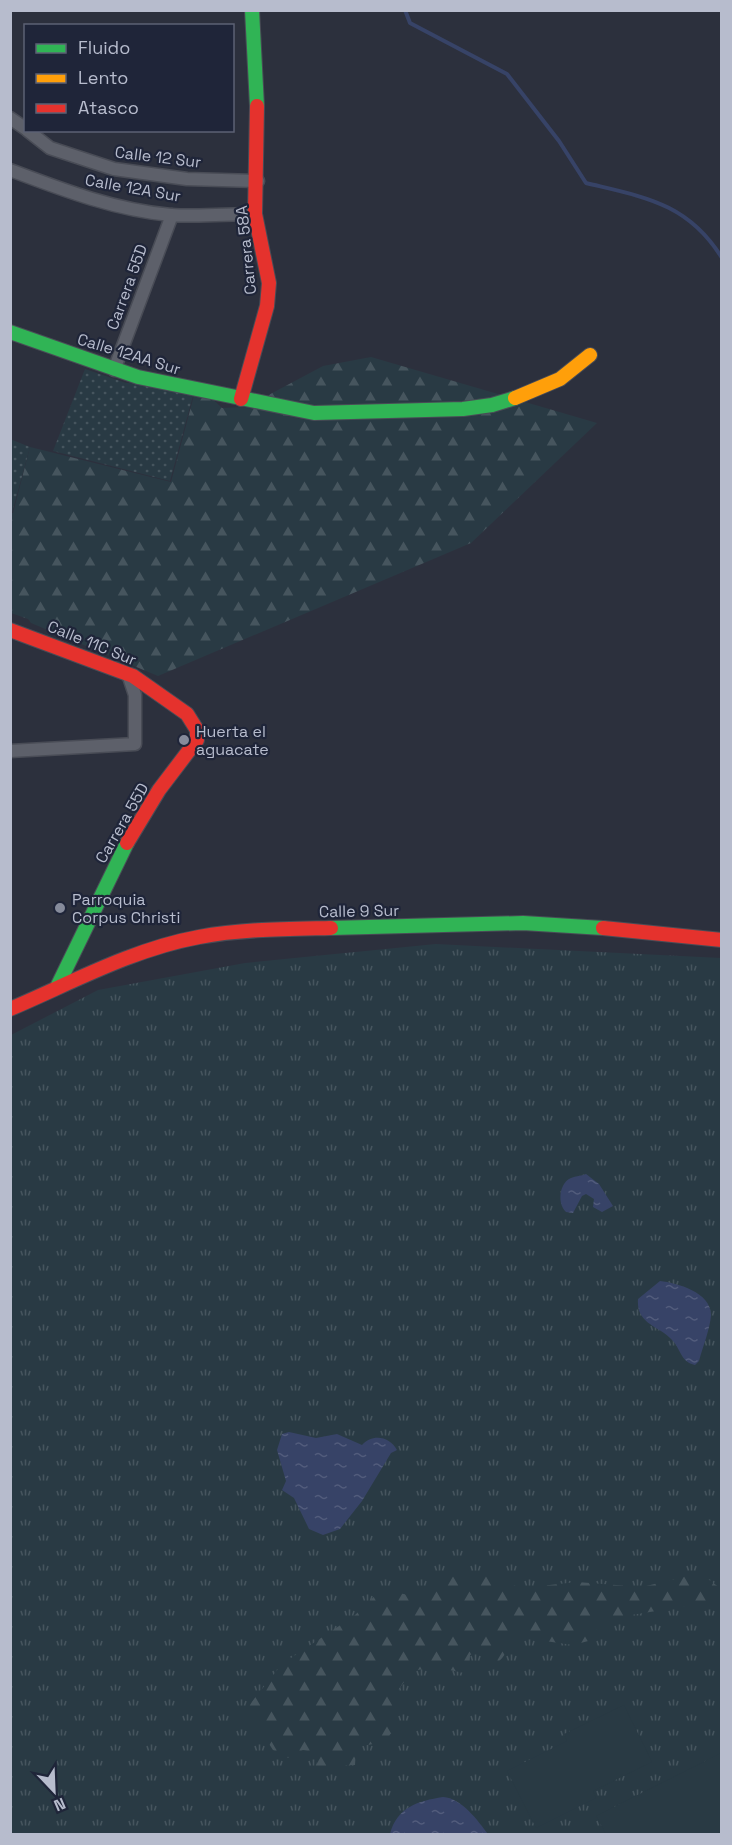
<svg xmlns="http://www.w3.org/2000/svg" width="732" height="1845" viewBox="0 0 732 1845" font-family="'Space Grotesk',sans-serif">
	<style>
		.grass { fill: url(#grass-tufts) }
		.forest { fill: url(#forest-firs) }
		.park { fill: url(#park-dots) }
		.pitch { fill: #293a44 }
		.water { fill: url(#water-ripples) }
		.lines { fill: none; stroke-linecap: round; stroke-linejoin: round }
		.stream { stroke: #374367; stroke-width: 4 }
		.street-casing { stroke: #494c56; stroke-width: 15 }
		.fast-casing { stroke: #494c56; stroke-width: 16 }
		.slow-casing { stroke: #494c56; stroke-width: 16 }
		.jam-casing { stroke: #494c56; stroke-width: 16 }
		.street { stroke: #5d606a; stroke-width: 12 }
		.fast { stroke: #30b455; stroke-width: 14 }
		.slow { stroke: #ff9f0a; stroke-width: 14 }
		.jam { stroke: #e5322d; stroke-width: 14 }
		.poi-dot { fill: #868b9b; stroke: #1f2539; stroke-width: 2 }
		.labels { text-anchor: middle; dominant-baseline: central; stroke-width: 4.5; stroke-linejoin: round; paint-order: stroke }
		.street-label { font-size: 16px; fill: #b7bccd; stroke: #1f2539 }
		.poi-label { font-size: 16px; fill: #b7bccd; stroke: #1f2539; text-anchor: start }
	</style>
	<defs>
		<pattern id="grass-tufts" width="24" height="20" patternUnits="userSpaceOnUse" patternTransform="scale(1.5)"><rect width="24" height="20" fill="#293a44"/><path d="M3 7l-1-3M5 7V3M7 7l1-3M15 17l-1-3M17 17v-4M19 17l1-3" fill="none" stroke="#46555e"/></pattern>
		<pattern id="forest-firs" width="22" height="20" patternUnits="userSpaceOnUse" patternTransform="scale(1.5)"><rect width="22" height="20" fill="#293a44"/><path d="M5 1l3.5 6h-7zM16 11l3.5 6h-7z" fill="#46555e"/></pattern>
		<pattern id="park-dots" width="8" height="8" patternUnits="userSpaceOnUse" patternTransform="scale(1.5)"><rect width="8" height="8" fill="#293a44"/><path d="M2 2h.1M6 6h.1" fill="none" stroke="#46555e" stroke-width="1.8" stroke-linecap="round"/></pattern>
		<pattern id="water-ripples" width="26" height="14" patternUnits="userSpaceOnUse" patternTransform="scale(1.5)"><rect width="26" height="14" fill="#374367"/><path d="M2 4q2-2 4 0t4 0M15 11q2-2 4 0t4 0" fill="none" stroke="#525c7c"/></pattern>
	</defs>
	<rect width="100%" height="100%" fill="#2c303d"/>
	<path class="grass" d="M436 944 721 958V1834H11V1035L98 990 245 963Z"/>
	<path class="forest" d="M371 357 597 423 471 543 158 676 31 623 28 619 11 613 10 513H13L30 447 171 482 197 384 222 408 246 407 323 366Z
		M470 1571 522 1588 577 1582 642 1587 700 1573 720 1588 706 1603 600 1620 592 1640 573 1645 538 1640 521 1625C510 1637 511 1651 498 1662L487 1647 470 1655 469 1674 435 1667 412 1671 396 1693 397 1729 379 1743 356 1747 355 1765 334 1766 317 1778 316 1753 303 1750 288 1758 273 1750 246 1709 282 1664 354 1616 382 1589 421 1598 439 1581Z"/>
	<path class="park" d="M85 369 126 383 197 381 170 481 53 451Z
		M10 439 30 447 12 513H10Z"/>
	<path class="pitch" d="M624 1705 652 1762 593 1791 596 1798 536 1828 507 1771 567 1741 564 1734Z
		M721 1753V1832L716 1834H606L596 1816Z"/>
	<path class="water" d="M586 1174 599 1184 613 1206 602 1212 593 1207 594 1199 586 1194 582 1196 573 1213 566 1212C557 1204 559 1183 571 1178 576 1176 581 1176 586 1174Z
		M660 1281C677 1283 711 1292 711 1315 710 1329 703 1346 699 1361L695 1365C681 1362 681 1350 673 1341 659 1325 636 1325 638 1299Z
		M289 1432 316 1438 337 1434 362 1445C373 1433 390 1437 397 1450L391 1453 362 1501 340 1529 323 1535 309 1529 294 1498 282 1490 286 1481 277 1450 282 1434Z
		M443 1797C462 1798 478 1821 488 1834H390C397 1807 418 1801 443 1797Z"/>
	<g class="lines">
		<path class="stream" d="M405 10 410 23 507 74 559 141 586 183C644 197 688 203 722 258"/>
		<g class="street-casing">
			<path id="street" d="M10 118 26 129
				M27 130 50 148 114 169 187 179 258 181
				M10 170C63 190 115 210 171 215 199 217 228 214 255 214
				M114 370 172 215
				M10 751 135 744V695L128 674"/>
		</g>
		<g class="fast-casing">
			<path id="fast" d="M252 10 257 106
				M10 332 138 377 314 413 463 409 492 405 515 398
				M331 928 523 923 603 928
				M57 987 127 843"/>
		</g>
		<g class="slow-casing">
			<path id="slow" d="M515 398 560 379 590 355"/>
		</g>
		<g class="jam-casing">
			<path id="jam" d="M241 399 267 306 269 283 255 214 257 106
				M10 630 133 676 187 714 197 730V740L159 790 127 843
				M603 928 722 940
				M10 1009C71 983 133 949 199 937 242 929 287 929 331 928"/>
		</g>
		<use href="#street" class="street"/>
		<use href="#fast" class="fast"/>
		<use href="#slow" class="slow"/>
		<use href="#jam" class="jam"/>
	</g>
	<g class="poi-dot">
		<circle cx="184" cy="740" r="6"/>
		<circle cx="60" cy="908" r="6"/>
	</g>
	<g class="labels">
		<g class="street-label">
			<text transform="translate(158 157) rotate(7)">Calle 12 Sur</text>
			<text transform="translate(133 188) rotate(10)">Calle 12A Sur</text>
			<text transform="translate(246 250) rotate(-96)">Carrera 58A</text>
			<text transform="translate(127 287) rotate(-70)">Carrera 55D</text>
			<text transform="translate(129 354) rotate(17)">Calle 12AA Sur</text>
			<text transform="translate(92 643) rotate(22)">Calle 11C Sur</text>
			<text transform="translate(122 823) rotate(-60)">Carrera 55D</text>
			<text transform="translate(359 911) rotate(-1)">Calle 9 Sur</text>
		</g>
		<g class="poi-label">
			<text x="196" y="731">Huerta el<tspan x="196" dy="18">aguacate</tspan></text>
			<text x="72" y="899">Parroquia<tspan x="72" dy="18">Corpus Christi</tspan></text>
		</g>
	</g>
	<rect width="732" height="1845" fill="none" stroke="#b7bccd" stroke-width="24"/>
	<rect x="24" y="24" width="210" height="108" fill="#1f2539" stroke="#5c6174" stroke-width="1.5"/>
	<rect x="36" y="44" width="30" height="9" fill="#30b455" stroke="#5c6174" stroke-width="1.5"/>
	<text x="78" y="54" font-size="18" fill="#b7bccd">Fluido</text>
	<rect x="36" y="74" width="30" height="9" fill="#ff9f0a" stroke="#5c6174" stroke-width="1.5"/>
	<text x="78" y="84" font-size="18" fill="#b7bccd">Lento</text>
	<rect x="36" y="104" width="30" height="9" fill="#e5322d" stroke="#5c6174" stroke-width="1.5"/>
	<text x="78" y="114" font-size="18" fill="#b7bccd">Atasco</text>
	<g transform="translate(54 1791) rotate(157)" stroke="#1f2539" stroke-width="4.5" paint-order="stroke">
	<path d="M0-4.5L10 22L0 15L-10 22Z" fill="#b7bccd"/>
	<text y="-9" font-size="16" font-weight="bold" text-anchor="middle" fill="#b7bccd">N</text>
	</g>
</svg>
